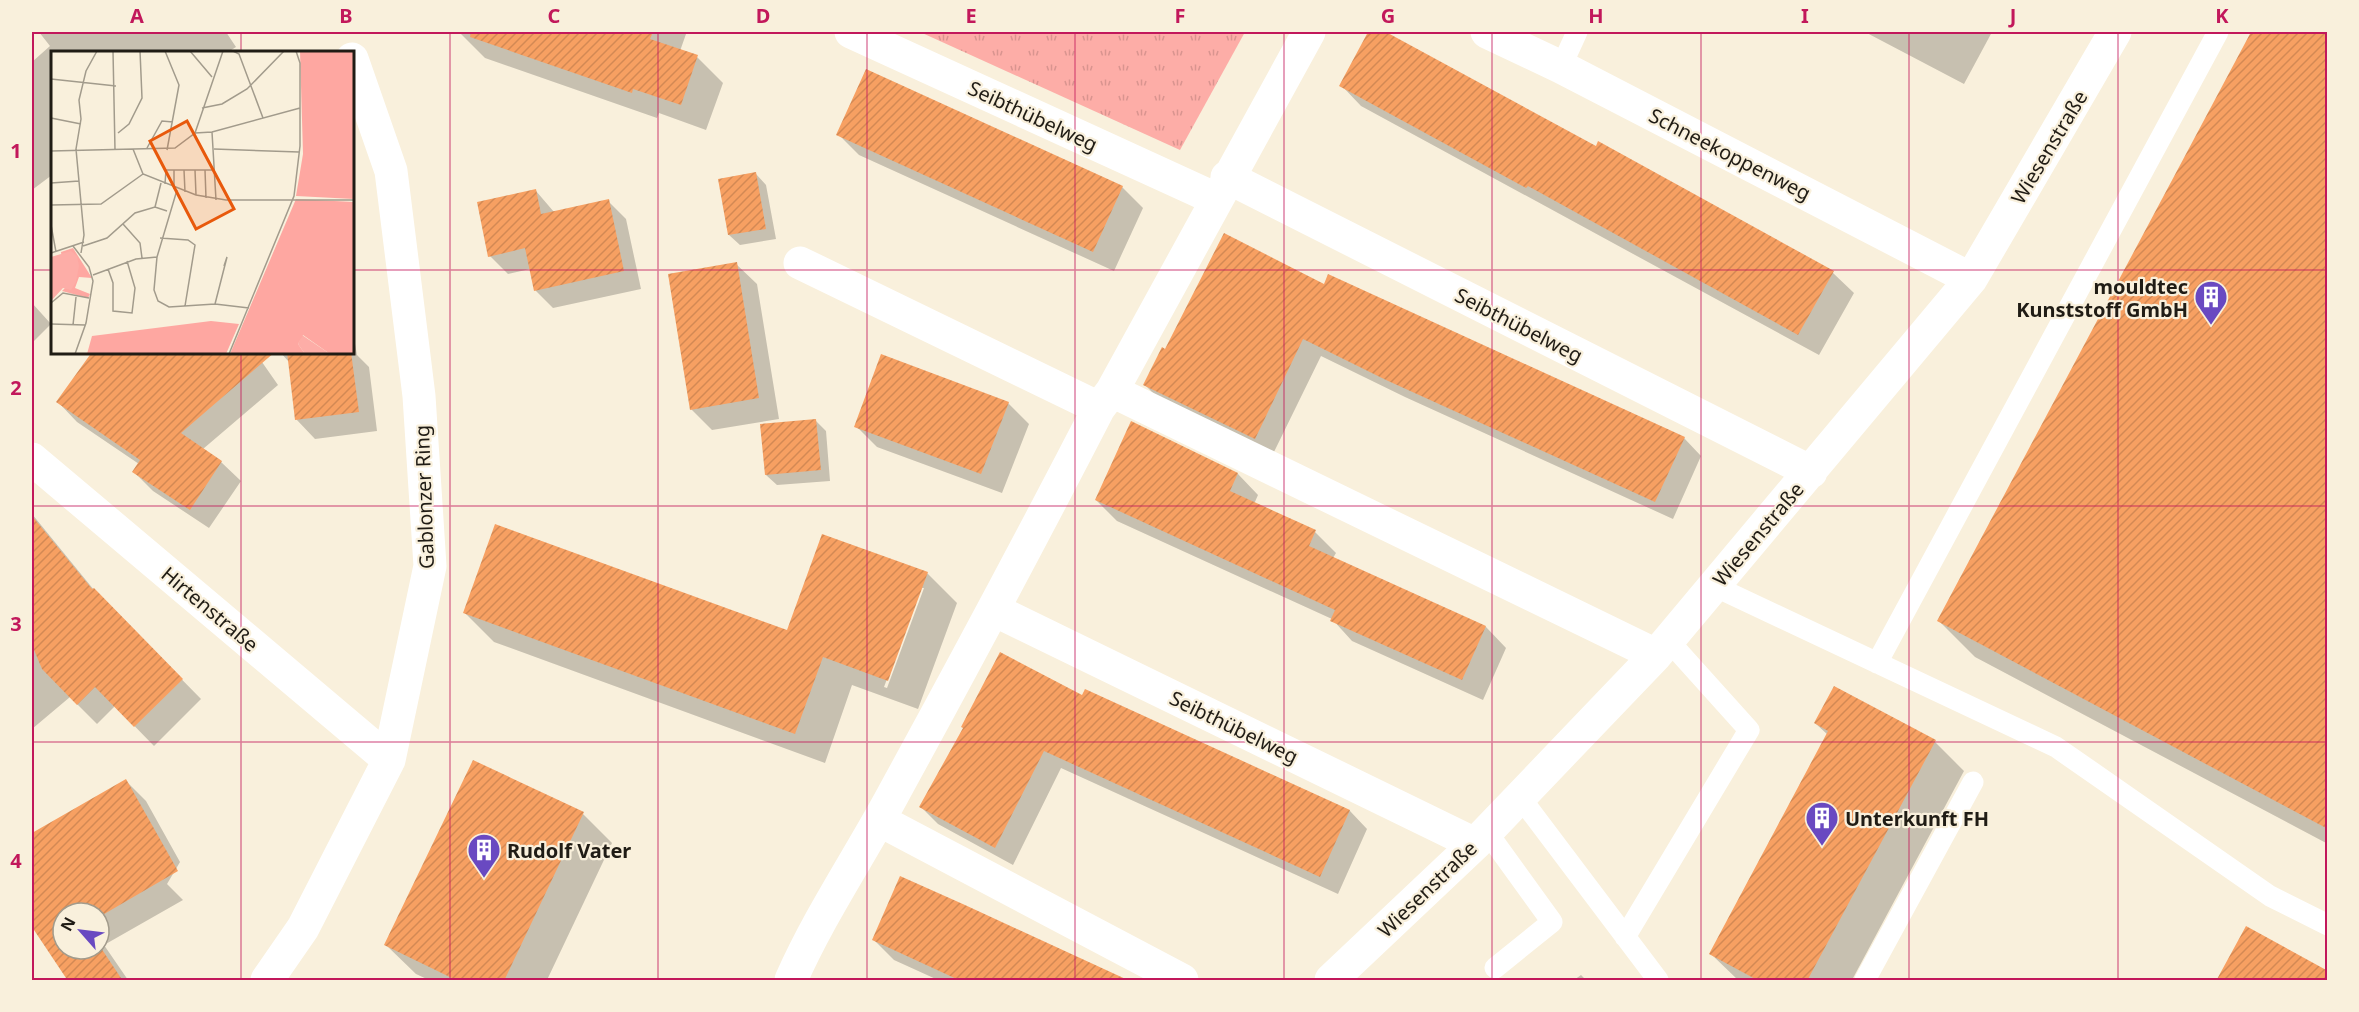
<svg xmlns="http://www.w3.org/2000/svg" width="2359" height="1012" viewBox="0 0 2359 1012" font-family="'Noto Sans',sans-serif">
	<style>
		.park { fill: url(#park-tufts) }
		.shadow { fill: #0003; fill-rule: evenodd }
		.building { fill: url(#building-hatch) }
		.lines { fill: none; stroke-linecap: round; stroke-linejoin: round }
		.service { stroke: #fff; stroke-width: 21 }
		.minor { stroke: #fff; stroke-width: 33 }
		.grid { fill: none; stroke: #c2185b; stroke-width: 1.5; stroke-opacity: 0.55 }
		.labels { text-anchor: middle; dominant-baseline: central; stroke-width: 4.5; stroke-linejoin: round; paint-order: stroke }
		.street-label { font-size: 20px; fill: #201c15; stroke: #f9f0dc }
		.poi-label { font-size: 20px; font-weight: bold; fill: #201c15; stroke: #f9f0dc; text-anchor: start }
		.inset-road { fill: none; stroke: #a29b8c; stroke-width: 1.5 }
		.view { fill: #e8590c; fill-opacity: 0.15; stroke: #e8590c; stroke-width: 3 }
		.inset-edge { fill: none; stroke: #201c15; stroke-width: 3 }
		.neatline { fill: none; stroke: #c2185b; stroke-width: 2 }
		.grid-label { font-size: 20px; text-anchor: middle; font-weight: bold; fill: #c2185b }
	</style>
	<defs>
		<pattern id="park-tufts" width="24" height="20" patternUnits="userSpaceOnUse" patternTransform="scale(1.5)"><rect width="24" height="20" fill="#fdada7"/><path d="M3 7l-1-3M5 7V3M7 7l1-3M15 17l-1-3M17 17v-4M19 17l1-3" fill="none" stroke="#d9948f"/></pattern>
		<pattern id="building-hatch" width="6" height="6" patternUnits="userSpaceOnUse" patternTransform="scale(1.5)"><rect width="6" height="6" fill="#f7a062"/><path d="M-1 1l2-2M0 6l6-6M5 7l2-2" fill="none" stroke="#d38954"/></pattern>
	</defs>
	<rect width="100%" height="100%" fill="#f9f0dc"/>
	<path class="park" d="M920 32H1245L1180 150Z"/>
	<path class="shadow" d="M39 32H226L236 47 228 52H52V175L32 190V62L50 46Z
		M459 32H683L686 34 680 51 697 57 723 83 706 130 659 113 657 118 485 58Z
		M1370 32H1383L1596 148 1833 273 1854 293 1819 355 1361 106 1341 85Z
		M1865 32H1992L1964 84Z
		M2253 32H2328V844L1975 657 1939 621Z
		M838 134 1122 187 1143 208 1114 271 859 155Z
		M756 174 766 185 776 239 740 245 729 235Z
		M536 191 554 212 608 201 626 219 641 289 553 308 535 290 530 269 508 274 490 256Z
		M736 264 757 284 779 419 712 430 691 409Z
		M1325 286 1684 438 1701 456 1673 519 1405 397 1321 356 1272 456 1162 402 1145 385 1166 351Z
		M32 303 51 324 32 343Z
		M352 327 357 355 369 367 377 431 315 439 296 419 289 362 280 352H352Z
		M255 352 278 385 203 449 221 462 241 481 209 528 153 491 134 472 139 464 77 422 58 402Z
		M1008 403 1029 424 1002 493 877 447 856 426Z
		M816 421 826 431 830 481 777 485 766 475Z
		M1132 423 1238 474 1258 495 1254 504 1315 532 1336 553 1333 558 1486 627 1506 648 1483 700 1352 641 1332 619 1117 521 1096 500Z
		M32 514 94 590 201 699 154 746 115 706 97 724 70 697 32 729Z
		M927 573 957 603 918 709 852 685 825 763 494 642 465 613 788 632ZM921 588H924L887 688 884 687Z
		M1085 691 1350 811 1367 829 1338 894 1061 768 1013 865 938 824 921 807 1083 697Z
		M1815 723 1935 742 1964 771 1852 980H1738L1711 954 1828 735Z
		M126 781 146 801 180 862 167 884 183 900 104 945 128 980H69L32 924V839L69 814ZM63 913H99V949H63Z
		M583 814 612 843 547 980H429L416 974 386 945Z
		M874 940 1127 980H938L894 960Z
		M1581 975 1586 980H1574Z"/>
	<path class="building" d="M471 32H653L650 39 698 55 681 105 633 89 632 93 470 37Z
		M1368 32H1386L1596 146 1598 141 1834 271 1798 335 1528 186 1526 188 1339 86Z
		M2251 32H2328V829L1937 621Z
		M866 69 1123 186 1093 252 836 135Z
		M756 172 766 229 728 235 718 179Z
		M536 189 541 214 609 199 624 271 534 291 525 248 488 257 477 202Z
		M1224 233 1324 284 1328 274 1685 437 1655 502 1386 380 1303 339 1255 439 1143 385 1162 347 1165 349Z
		M737 262 759 398 690 410 668 274Z
		M92 352H275L181 433 222 461 190 510 132 472 140 460 56 402Z
		M287 352H351L359 412 295 420Z
		M881 354 1009 402 981 474 854 427Z
		M816 419 821 470 765 475 760 424Z
		M1131 421 1238 473 1230 491 1316 530 1309 546 1486 626 1462 680 1330 621 1335 610 1095 500Z
		M32 516 92 589 94 588 183 679 134 727 95 687 77 705 42 669 32 645Z
		M495 524 787 630 822 534 928 572 888 681 823 657 795 734 463 613Z
		M1000 652 1082 695 1085 689 1350 810 1320 877 1044 751 995 848 919 807 963 728 961 727Z
		M1834 686 1936 740 1807 981H1759L1709 954 1828 731 1814 723Z
		M473 760 584 812 504 981H458L384 945Z
		M126 779 178 871 99 917V913H63V949H99V945L123 981H68L32 927V833Z
		M900 876 965 905 1130 981H961L872 940Z
		M2246 926 2328 971V981H2216Z"/>
	<g class="lines">
		<path class="service" d="M1561 67 1577 32
			M1714 586 2056 747 2270 896 2328 925
			M1877 663 2218 32
			M1520 797 1658 980
			M1487 832 1552 922 1495 968
			M1625 937 1749 730 1668 640
			M1865 980 1973 782"/>
		<path class="minor" d="M851 32 1216 199
			M1487 32 1561 67 1971 279
			M1227 177 1811 472
			M800 263 1099 408
			M1112 391 1656 655
			M32 459 389 760
			M994 610 1475 844
			M879 820 1182 980
			M267 980 303 928 389 760 430 566 419 396 391 171 352 59
			M791 980C820 914 862 853 896 789 965 663 1033 536 1099 408L1112 391 1309 32
			M1331 980 1475 844 1656 655 1971 279 2115 32"/>
	</g>
	<path class="grid" d="M241 32V52M450 32V980M658 32V980M867 32V980M1075 32V980M1284 32V980M1492 32V980M1701 32V980M1909 32V980M2118 32V980M32 270H52M352 270H2328M241 352V980M32 506H2328M32 742H2328"/>
	<defs>
		<g id="building-pin" transform="scale(1.725)"><path d="M0 17L-7.5 6A9.5 9.5 0 1 1 7.5 6Z" fill="#6949c1" stroke="#f9f0dc"/><path d="M-4-6H4V6H1V3H-1V6H-4ZM-2.5-4.3h1.7v1.8h-1.7ZM.8-4.3h1.7v1.8H.8ZM-2.5-1h1.7V.8h-1.7ZM.8-1h1.7V.8H.8Z" fill="#fff"/></g>
	</defs>
	<g fill-rule="evenodd">
		<use href="#building-pin" x="2211" y="297"/>
		<use href="#building-pin" x="1822" y="818"/>
		<use href="#building-pin" x="484" y="850"/>
	</g>
	<g class="labels">
		<g class="street-label">
			<text transform="translate(1033 116) rotate(25)">Seibthübelweg</text>
			<text transform="translate(2049 147) rotate(-59)">Wiesenstraße</text>
			<text transform="translate(1730 154) rotate(27)">Schneekoppenweg</text>
			<text transform="translate(1519 325) rotate(27)">Seibthübelweg</text>
			<text transform="translate(424 497) rotate(-92)">Gablonzer Ring</text>
			<text transform="translate(1758 534) rotate(-50)">Wiesenstraße</text>
			<text transform="translate(210 609) rotate(40)">Hirtenstraße</text>
			<text transform="translate(1234 727) rotate(26)">Seibthübelweg</text>
			<text transform="translate(1427 889) rotate(-44)">Wiesenstraße</text>
		</g>
		<g class="poi-label">
			<text x="2188" y="286" text-anchor="end">mouldtec<tspan x="2188" dy="23">Kunststoff GmbH</tspan></text>
			<text x="1845" y="818">Unterkunft FH</text>
			<text x="507" y="850">Rudolf Vater</text>
		</g>
	</g>
	<g transform="translate(51 51)">
		<rect width="303" height="303" fill="#f9f0dc"/>
		<path d="M251 284 279 303H254L247 293Z" fill="#fdada7"/>
		<path d="M249 0H303V148L245 145 252 103ZM245 148 303 151V303H279L252 284 247 293 254 303H179ZM22 197 41 227 28 226 24 237 39 243 37 247 11 240 15 236 10 201ZM160 270 188 273 175 303H36L41 285Z" fill="#fea7a1"/>
		<path d="M20 200 26 205 28 215 25 231 20 239 12 237 0 250V206Z" fill="#fdada7"/>
		<path class="inset-road" d="M62 0 64 99M114 0 128 34 116 99M139 0 161 26M182 0 188 3 212 67M0 28 65 35M151 57 171 53 196 38 233 0M0 67 30 73M161 81 165 149M67 82 78 73 91 47 89 0M144 82 161 81 249 57M96 97 111 70 122 71M82 98 92 123 145 144 175 149H303M163 98 248 101M0 100 124 97 144 82 172 0M123 119V138M133 119 134 141M144 119 145 144M154 119 155 147M0 132 28 130M114 133 115 119H164M126 139 106 206 103 239 107 250 118 256 164 253 198 257M0 154 50 153 92 123M104 156 110 132M72 173 89 192 91 207M0 174 5 201M109 187 137 189 144 194 134 255M22 195 38 216 42 230 35 272 24 303M32 195 56 187 84 162 104 156 116 160M0 202 33 191M30 202 33 184 25 98 30 68 28 49 35 20 46 0M57 218 62 232V260L81 262 84 237 76 210M42 224 85 208 106 206M0 252 12 242 38 247M164 253 176 206 173 215M0 273 34 274M22 274 25 246M178 303 243 145 249 95V12L245 0"/>
		<path class="view" d="M136 70 183 158 145 178 99 90Z"/>
		<rect width="303" height="303" class="inset-edge"/>
	</g>
	<rect width="2359" height="1012" fill="none" stroke="#f9f0dc" stroke-width="66"/>
	<g transform="translate(81 931) rotate(298)"><circle r="28" fill="#f9f0dc" stroke="#a29b8c" stroke-width="1.5"/>
	<path d="M0-4.5L10 22L0 15L-10 22Z" fill="#6949c1"/>
	<text y="-9" font-size="16" font-weight="bold" text-anchor="middle" fill="#201c15">N</text>
	</g>
	<rect x="33" y="33" width="2293" height="946" class="neatline"/>
	<g class="grid-label">
		<text x="137" y="23">A</text>
		<text x="346" y="23">B</text>
		<text x="554" y="23">C</text>
		<text x="763" y="23">D</text>
		<text x="971" y="23">E</text>
		<text x="1180" y="23">F</text>
		<text x="1388" y="23">G</text>
		<text x="1596" y="23">H</text>
		<text x="1805" y="23">I</text>
		<text x="2013" y="23">J</text>
		<text x="2222" y="23">K</text>
		<text x="16" y="158">1</text>
		<text x="16" y="395">2</text>
		<text x="16" y="631">3</text>
		<text x="16" y="868">4</text>
	</g>
</svg>
